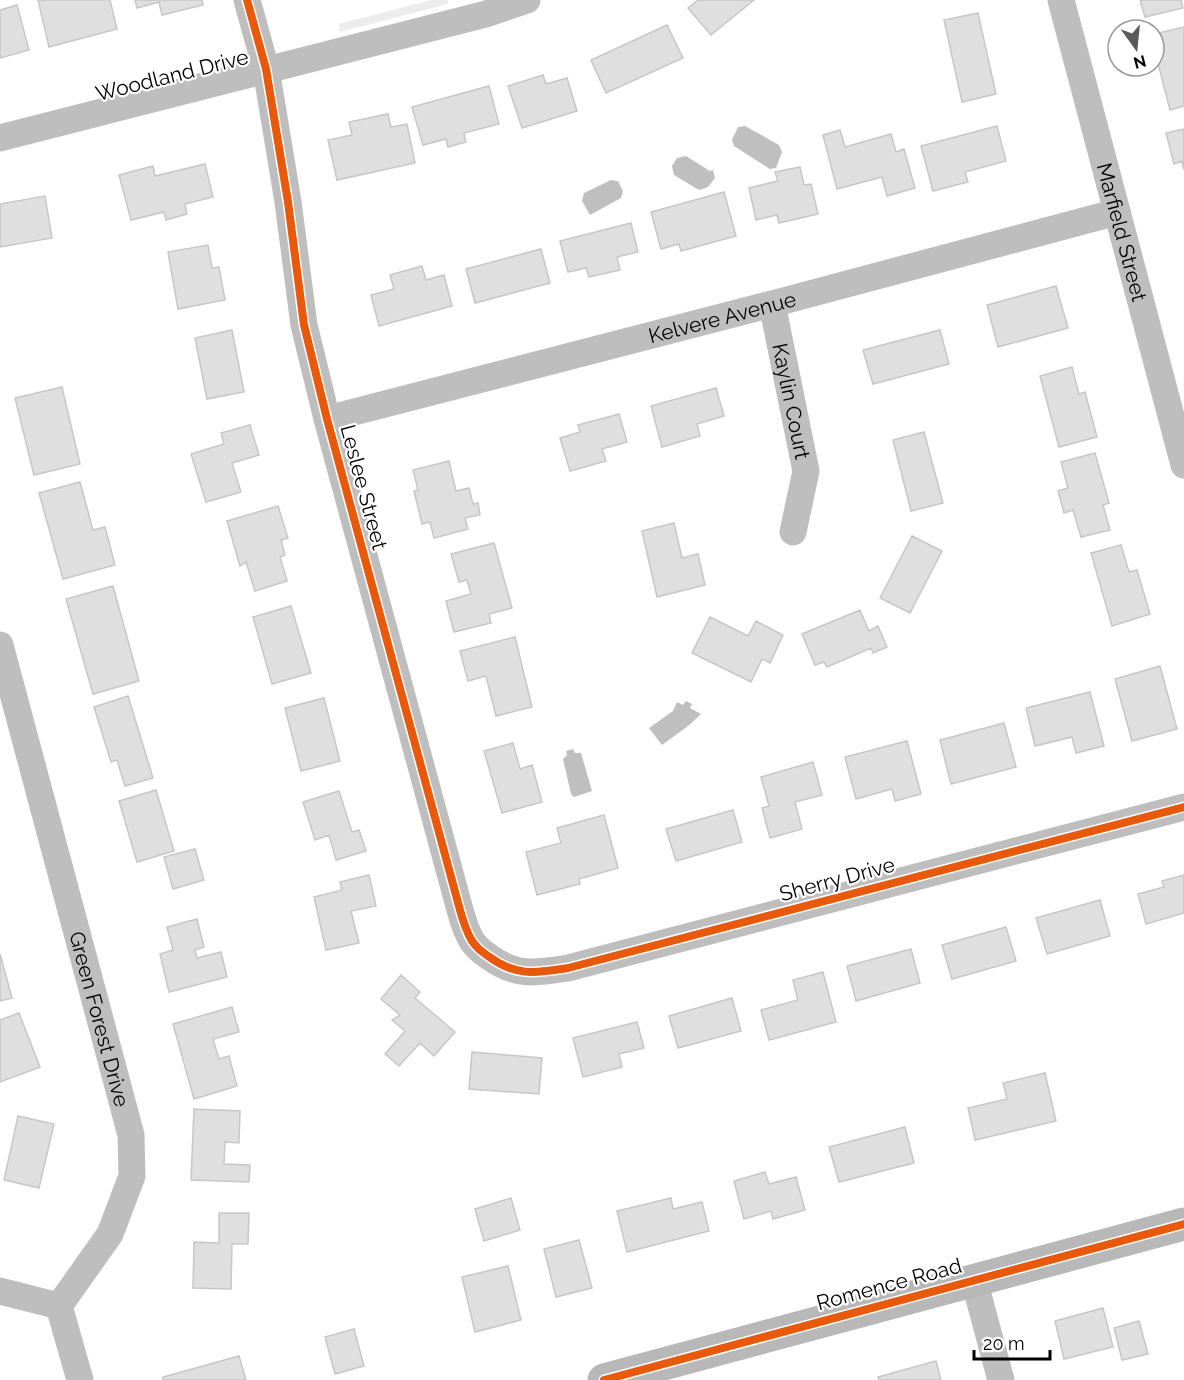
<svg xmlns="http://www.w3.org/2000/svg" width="1184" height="1380" viewBox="0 0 1184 1380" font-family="Raleway,sans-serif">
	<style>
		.green { fill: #ececec }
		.water { fill: #bfbfbf }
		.building { fill: #dfdfdf; stroke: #c7c7c7; stroke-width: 1.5 }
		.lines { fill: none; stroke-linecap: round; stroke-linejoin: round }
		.street { stroke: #bebebe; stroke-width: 27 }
		.secondary { stroke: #b8b8b8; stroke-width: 33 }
		.cycleway-casing { stroke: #fff; stroke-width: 11 }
		.cycleway { stroke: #e8590c; stroke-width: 8 }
		.labels { text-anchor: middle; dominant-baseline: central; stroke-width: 4.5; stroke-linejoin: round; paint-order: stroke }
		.street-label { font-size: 21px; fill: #000; stroke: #fff }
	</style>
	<rect width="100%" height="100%" fill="#fff"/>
	<path class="green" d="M431 0H448V4L340 32 339 24Z"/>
	<path class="water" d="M745 126 779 145 782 152 776 168 770 169 734 146 732 140 738 127Z
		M686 156 710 171 713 170 715 178 708 187 699 190 674 175 672 166 677 158Z
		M611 180 618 181 623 191 621 198 590 215 582 201 584 193Z
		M686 701 692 704 690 708 701 714 688 726 662 745 649 728 673 711 677 702 683 705Z
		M573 749 575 753H581L592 791 574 797 571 794 563 759 567 755 566 751Z"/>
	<path class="building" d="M38 0H110L117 29 49 47Z
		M135 0H202L203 5 162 15 159 2 137 8Z
		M698 0H754L711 35 688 8Z
		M1140 0H1181L1183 8 1145 17Z
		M17 5 29 50 0 58V10Z
		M978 13 996 94 962 102 944 20Z
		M667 25 683 58 606 93 591 60Z
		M1184 27V106L1170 110 1154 48V34Z
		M543 75 546 84 567 78 577 111 522 128 508 86Z
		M489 86 499 124 464 133 466 142 448 147 446 139 423 145 412 107Z
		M388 114 391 127 407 124 415 163 337 180 328 140 352 135 349 122Z
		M997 126 1006 161 965 172 968 182 933 191 921 146Z
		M1184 129V170L1182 161 1174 164 1166 133Z
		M840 130 845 147 891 134 896 152 904 149 915 188 887 196 882 177 837 189 823 135Z
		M205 164 213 197 185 204 187 214 166 220 164 212 131 220 119 175 153 166 155 176Z
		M800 167 804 185 811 184 818 214 779 223 777 215 756 220 749 188 778 181 775 172Z
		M724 192 736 236 681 251 679 244 661 249 651 212Z
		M45 196 52 238 0 247V204Z
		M631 223 638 252 617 257 620 270 589 277 586 268 568 272 560 241Z
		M208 245 212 268 219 267 225 300 178 309 168 252Z
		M541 249 550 283 475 303 466 269Z
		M422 266 426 280 444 275 452 306 379 326 371 295 394 289 390 275Z
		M1056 286 1068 328 998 347 987 305Z
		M232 330 244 392 207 399 195 338Z
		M940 330 949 364 873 384 863 350Z
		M1072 367 1079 394 1085 392 1097 437 1059 447 1040 376Z
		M62 387 80 464 34 475 15 398Z
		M716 388 724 416 697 424 700 436 662 447 651 406Z
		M619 414 627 442 602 449 606 461 570 471 560 438 580 432 578 425Z
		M250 425 259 455 232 463 241 492 206 502 191 454 224 444 221 433Z
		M924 432 943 503 911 511 893 440Z
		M1095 453 1109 503 1103 505 1110 530 1081 537 1073 510 1064 513 1058 491 1068 488 1061 462Z
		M449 461 456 491 469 488 473 504 478 503 480 515 465 518 468 529 434 538 430 522 422 524 414 491 418 490 413 470Z
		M80 482 93 530 105 527 115 565 63 579 39 493Z
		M278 506 288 538 281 540 285 555 280 557 287 581 255 591 246 562 240 566 227 521Z
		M674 523 682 558 698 554 705 585 657 597 642 531Z
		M912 536 942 551 910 613 880 598Z
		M494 543 512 608 489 614 491 623 454 632 446 601 471 594 467 580 459 582 451 554Z
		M1121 545 1129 572 1137 570 1150 614 1112 626 1091 553Z
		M113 586 139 681 93 694 66 599Z
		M291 606 311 673 272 684 253 617Z
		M860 610 869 631 878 626 887 647 873 653 871 648 827 667 824 662 815 665 802 634Z
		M710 617 748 636 756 621 783 635 770 663 762 659 751 682 692 653Z
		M515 637 532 707 496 716 486 676 468 681 460 651Z
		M1160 666 1177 729 1132 741 1115 679Z
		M1090 692 1104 746 1076 753 1072 737 1035 746 1026 708Z
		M128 696 153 778 125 786 117 760 111 762 94 707Z
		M324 698 340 761 301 771 285 708Z
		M1004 723 1016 767 951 784 940 740Z
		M907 741 921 794 895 801 892 789 856 799 845 757Z
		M513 743 520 769 532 765 542 802 502 813 484 751Z
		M813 762 822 795 795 802 802 829 770 838 762 808 769 806 761 777Z
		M156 790 174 851 137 862 119 801Z
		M339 791 352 832 359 830 366 851 336 860 329 835 315 840 303 802Z
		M733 810 742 842 676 861 666 829Z
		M604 815 618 868 579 879 580 884 537 895 526 852 561 843 557 828Z
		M195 849 204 880 173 889 164 857Z
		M369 875 376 906 351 911 359 943 326 950 314 897 342 890 340 882Z
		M1184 875V913L1146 924 1138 894 1164 887 1162 881Z
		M1100 900 1110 936 1047 954 1036 918Z
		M197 919 204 947 195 950 197 958 221 952 227 977 169 992 160 954 173 950 167 927Z
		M1006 927 1016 961 952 979 942 945Z
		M911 949 920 983 856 1001 847 966Z
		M0 954 12 998 0 1001Z
		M823 972 836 1022 769 1040 761 1010 798 1000 793 980Z
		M401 975 420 992 415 998 455 1032 434 1056 420 1043 399 1066 385 1054 405 1031 392 1020 400 1015 381 999Z
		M732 998 741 1031 678 1048 669 1016Z
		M232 1007 239 1032 213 1039 219 1059 229 1056 237 1086 194 1099 173 1024Z
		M19 1013 40 1067 0 1082V1020Z
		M637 1022 644 1048 619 1054 622 1067 583 1077 573 1038Z
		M472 1052 542 1058 539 1094 469 1089Z
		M1045 1073 1056 1121 975 1140 968 1108 1007 1099 1003 1083Z
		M194 1109 240 1111 239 1143 225 1142 224 1164 250 1165 249 1182 191 1180Z
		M18 1116 54 1124 39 1188 4 1180Z
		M905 1127 914 1163 839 1182 829 1147Z
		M765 1172 769 1184 796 1177 805 1210 773 1219 771 1211 744 1219 734 1181Z
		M511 1198 520 1230 484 1241 475 1209Z
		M671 1198 673 1209 702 1202 709 1231 627 1252 617 1211Z
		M219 1213H249L248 1244H232L231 1289 193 1288 194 1242 219 1243Z
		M579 1240 592 1288 556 1297 544 1249Z
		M508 1266 521 1320 475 1332 462 1277Z
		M1103 1308 1113 1347 1064 1359 1055 1321Z
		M1139 1321 1148 1354 1122 1360 1114 1328Z
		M354 1329 364 1366 335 1374 325 1337Z
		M239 1356 246 1380H163V1377Z
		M936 1361 941 1380H879L878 1377Z"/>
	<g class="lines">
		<g class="street">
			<path d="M247 0 266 69 288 202 304 325 327 419 460 910C463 921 466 931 472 941 476 947 482 952 488 956 516 977 536 973 568 968L1184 807"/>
			<path id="s1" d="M1061 0 1184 465"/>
			<path d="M0 138 486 14 527 0"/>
			<path id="s2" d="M772 304 806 471 793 532"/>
			<path id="s3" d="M327 419 772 304 1117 212"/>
			<path id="s4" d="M0 645 131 1135 132 1176 110 1234 59 1306 80 1380"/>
			<path d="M974 1280 1001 1380"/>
			<path d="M0 1291 59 1306"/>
		</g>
		<path class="secondary" d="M604 1380 1184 1224"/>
		<g class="cycleway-casing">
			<path id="cycleway" d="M247 0 266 69 288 202 304 325 327 419 460 910C463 921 466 931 472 941 476 947 482 952 488 956 516 977 536 973 568 968L1184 807
				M604 1380 1184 1224"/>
		</g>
		<use href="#cycleway" class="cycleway"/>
	</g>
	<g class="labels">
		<g class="street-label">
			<text transform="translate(172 75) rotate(-14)">Woodland Drive</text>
			<text stroke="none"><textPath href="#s1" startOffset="240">Marfield Street</textPath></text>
			<text stroke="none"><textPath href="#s3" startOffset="408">Kelvere Avenue</textPath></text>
			<text stroke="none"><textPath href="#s2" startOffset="99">Kaylin Court</textPath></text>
			<text transform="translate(364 487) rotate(75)">Leslee Street</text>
			<text transform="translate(837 879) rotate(-15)">Sherry Drive</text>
			<text stroke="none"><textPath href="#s4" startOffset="387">Green Forest Drive</textPath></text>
			<text transform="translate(889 1284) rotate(-15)">Romence Road</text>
		</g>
	</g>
	<g transform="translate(1136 48) rotate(165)"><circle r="28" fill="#ffffff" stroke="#999999" stroke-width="1.5"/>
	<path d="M0-4.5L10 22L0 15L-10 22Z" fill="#595959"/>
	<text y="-9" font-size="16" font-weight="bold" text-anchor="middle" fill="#000000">N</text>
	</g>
	<path d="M974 1350v9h76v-9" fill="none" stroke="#000000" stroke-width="3"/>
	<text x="983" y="1350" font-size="18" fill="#000000" stroke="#ffffff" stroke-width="4.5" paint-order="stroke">20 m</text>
</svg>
